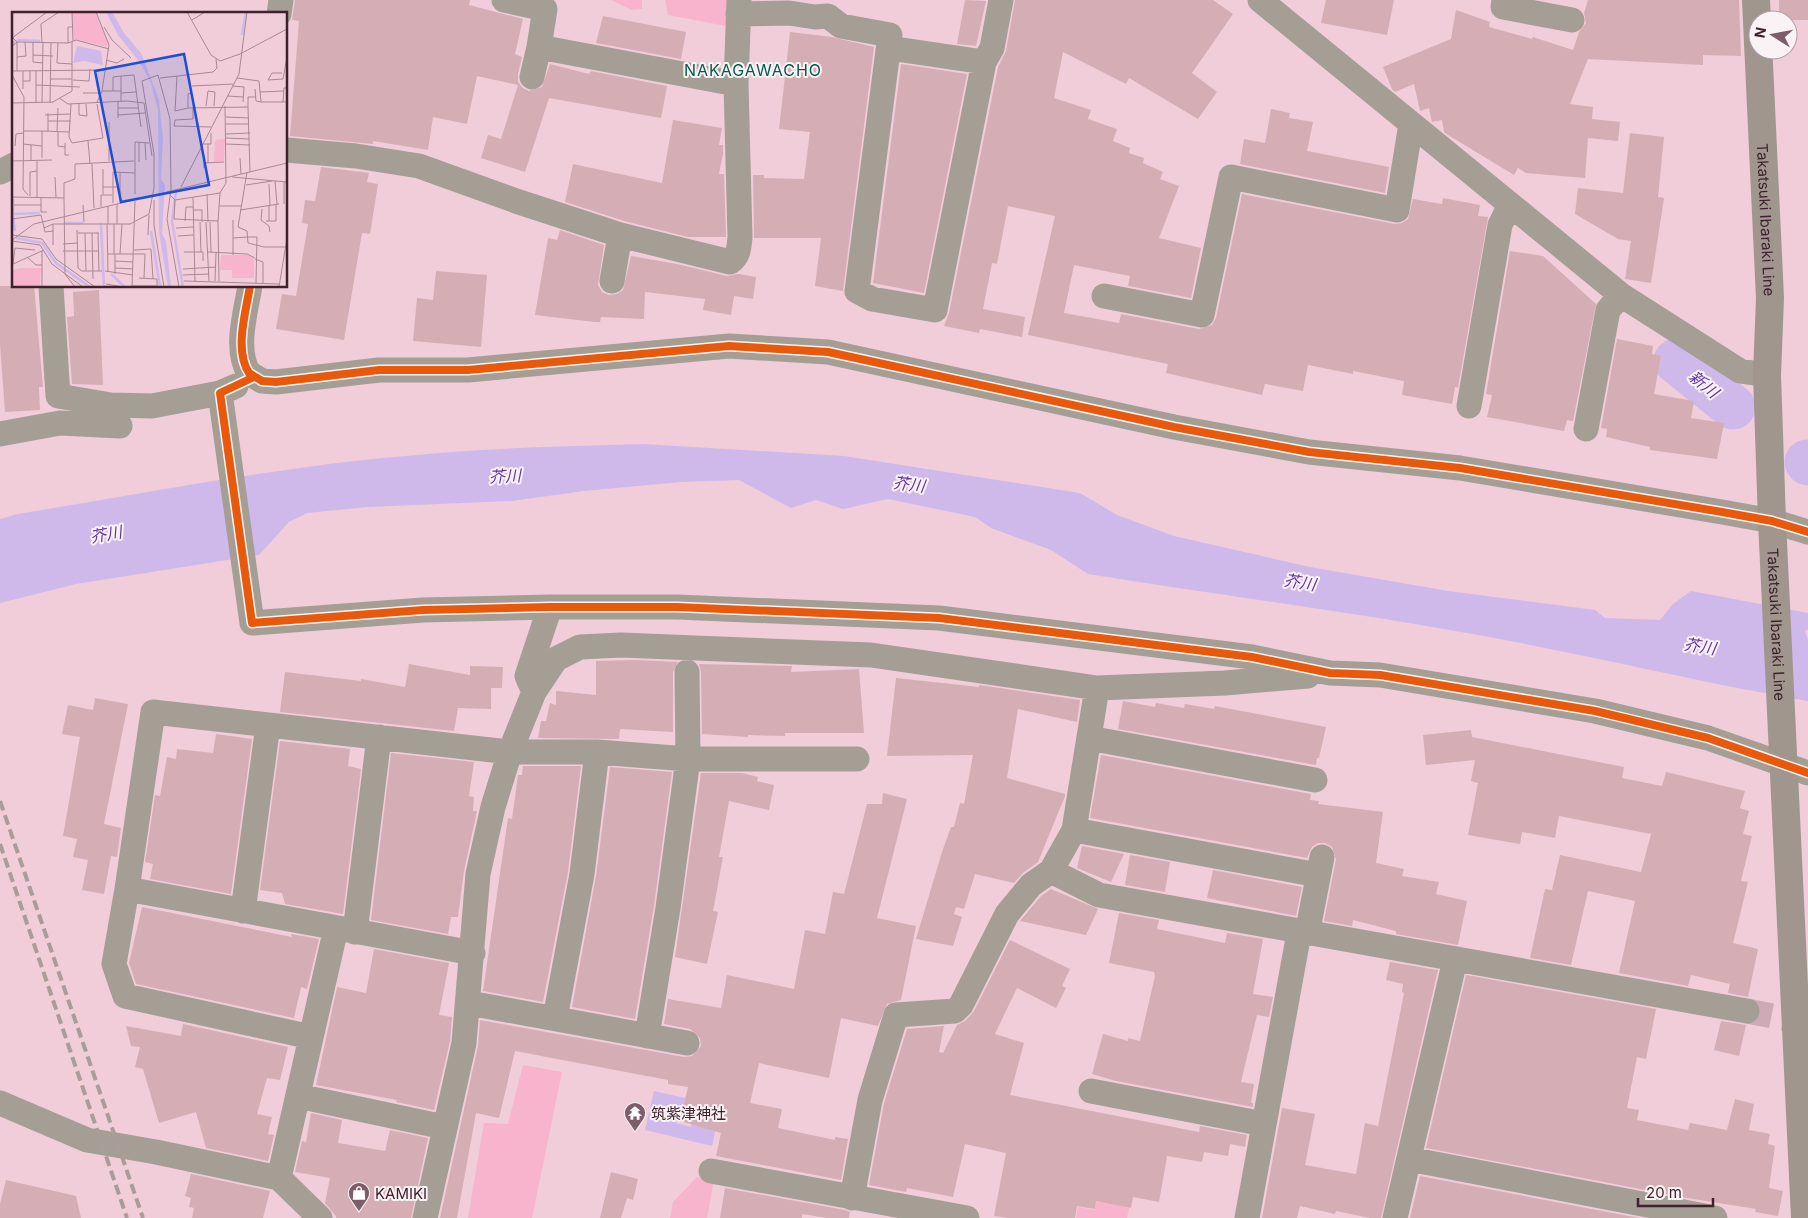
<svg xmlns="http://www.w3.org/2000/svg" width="1808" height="1218" viewBox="0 0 1808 1218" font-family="Inter,'Noto Sans JP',sans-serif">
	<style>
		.green { fill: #f7b4cc }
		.water { fill: #cfb9ea; fill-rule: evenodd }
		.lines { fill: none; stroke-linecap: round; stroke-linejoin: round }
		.river { stroke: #cfb9ea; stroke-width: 45 }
		.building { fill: #d5aeb5 }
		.minor-tunnel { stroke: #ccabb6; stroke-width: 25; stroke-dasharray: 25 12; stroke-linecap: butt }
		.minor { stroke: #a59e95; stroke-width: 25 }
		.major { stroke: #a1968d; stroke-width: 28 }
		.rail { stroke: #a99c99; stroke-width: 4; stroke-dasharray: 10 5; stroke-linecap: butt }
		.cycleway-casing { stroke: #faf2f4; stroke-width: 11 }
		.cycleway { stroke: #e8590c; stroke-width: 8 }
		.labels { text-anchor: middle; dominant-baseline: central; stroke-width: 4; stroke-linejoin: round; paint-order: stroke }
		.street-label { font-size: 15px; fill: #3e212c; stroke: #faf2f4 }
		.poi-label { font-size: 15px; fill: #3e212c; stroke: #faf2f4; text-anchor: start }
		.neighbourhood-label { font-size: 16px; letter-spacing: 1px; fill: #005d4e; stroke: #faf2f4 }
		.water-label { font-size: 16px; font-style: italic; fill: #6232ac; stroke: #faf2f4 }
		.inset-river { fill: none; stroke: #cfb9ea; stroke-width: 2.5 }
		.inset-road { fill: none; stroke: #a98894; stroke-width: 1 }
		.view { fill: #1d4ed8; fill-opacity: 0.15; stroke: #1d4ed8; stroke-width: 2.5 }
		.inset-edge { fill: none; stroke: #3e212c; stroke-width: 2.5 }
	</style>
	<rect width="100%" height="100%" fill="#f0cdd9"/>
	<path class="green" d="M611 0H642V9L632 10Z
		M665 0H730L726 26 668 15Z
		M523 1065 562 1072 532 1218H468L484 1123 508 1124Z
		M1136 1152 1167 1159 1163 1178 1130 1171 1123 1207 1129 1208 1127 1218H1076L1078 1207 1095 1210 1100 1181Z
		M697 1177 714 1180 707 1218H670L673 1202Z"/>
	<path class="water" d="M643 444 844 456 1080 493 1117 515 1174 536 1310 567 1448 591 1595 610 1605 618 1660 620 1673 604 1691 591 1808 613V629L1805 631 1808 640V701C1692 681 1577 652 1461 632 1337 610 1212 594 1088 574L1051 550 991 528 975 517 888 499 843 509 816 500 791 508 739 480 681 482 584 491 512 501 368 507 307 513 289 522 259 555 76 584 0 603V519L18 514C150 492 282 466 416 455 491 448 567 446 643 444Z
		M654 1091 721 1106 712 1146 645 1130ZM681 1105 695 1109 691 1127 676 1123Z"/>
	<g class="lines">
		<path class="river" d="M1676 361 1733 407
			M1807 462 1808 463"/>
	</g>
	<path class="building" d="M295 0H470L469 5 523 19 515 54 522 57 518 74V82L523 88 529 91 542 87 550 64 589 74 591 71 667 86 661 118 549 98 525 172 481 158 488 135 501 139 518 85 477 76 467 124 433 117 428 150 373 141V144L290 136 299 21 292 20Z
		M965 0 986 1 976 46 957 44Z
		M1015 0H1213L1233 14 1192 73 1217 92 1198 119 1129 78 1126 84 1063 52 1054 98 1091 110 1088 119 1117 129 1113 141 1130 148 1129 153 1144 158 1143 163 1163 172 1160 179 1179 186 1159 238 1201 248 1191 298 1128 286 1130 276 1074 265 1064 313 1119 323 1121 314 1199 329 1212 325 1216 318 1242 194 1395 224 1402 223 1408 219 1413 199 1442 204 1443 198 1480 205 1478 216 1488 217 1458 388 1455 387 1452 404 1402 395 1404 381 1353 371V374L1308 365 1303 391 1265 384 1262 395 1166 373 1168 364 1028 335 1055 216 1008 206 997 264 992 263 983 309 1025 317 1022 337 980 329 979 333 944 326 949 313 998 67 1006 51Z
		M1326 0H1394L1387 35 1321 23Z
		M1588 0H1739L1741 56 1703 55V65L1588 59 1570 104 1593 107 1592 119 1620 122 1618 141 1588 138 1585 178 1526 173 1518 168 1514 175 1448 135 1444 132 1442 120 1432 122 1429 108 1420 111 1414 84 1395 92 1392 89 1383 67 1451 39 1456 10 1490 22 1489 27 1532 39 1533 37 1573 50 1579 32 1586 23 1584 13Z
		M1779 0H1808V20H1779Z
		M603 16 686 32 681 59 596 43Z
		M790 32 832 37 874 47 843 291 815 286 821 238H754L753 175H764V178L804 179 810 132 779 129Z
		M901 64 967 74 924 293 873 283Z
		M1271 109 1290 113 1289 118 1313 122 1307 151 1389 167 1385 193 1240 164 1244 139 1265 143Z
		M673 120 722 128 719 145H723V154L719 174H724L726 237H688L624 221 565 202 573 164 662 183Z
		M1630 133 1664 137 1658 197 1664 198 1651 283 1625 279 1631 241 1618 239 1575 214 1578 188 1623 193Z
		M321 167 369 173 367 182 378 184 370 234 362 233 344 340 276 329 282 294 296 296 308 224 302 223 305 200 315 201Z
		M560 230 604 245 598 285 602 292 609 295 617 294 623 290 631 256 677 264 727 276 738 274 756 277 753 299 734 296 731 315 703 310 705 299 645 292 644 319 601 317 600 322H595L535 315 548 238 557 240Z
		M1510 251 1543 256 1596 304 1573 421 1567 420 1564 431 1487 417 1492 395 1486 394Z
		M436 271 487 275 481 347 413 341 417 298 433 300Z
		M0 286H34L43 387H39L40 410 5 412 0 344Z
		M99 290 103 385 72 384 67 317 74 316 73 292Z
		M1617 339 1653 346 1652 354 1661 356 1654 394 1694 401 1691 418 1724 423 1717 459 1650 450V447L1606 437 1607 429 1601 428Z
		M635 660 678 662 673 672V732L620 729 619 739 538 738 541 721H546L550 703 556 705V691L596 695V661Z
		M409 664 470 675V666L503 667 502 688H491V709L458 708 454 731 280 712 285 672 361 681V679L405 687Z
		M699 664 792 666 791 672 859 669 864 733H785V736L748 735V737L702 734 701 672Z
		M896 678 979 687V685L1080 700 1077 722 1018 709 1007 778 1065 794V796L1038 862 1023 873 1014 883 975 874 964 909 956 907 954 914 962 917 953 946 916 939 942 852 951 827H954L960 803 964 804 973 755 887 756Z
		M95 698 128 704 104 824 121 828 117 857 111 856 104 894 82 890 88 860 73 857 77 839 63 836 80 737 62 734 68 705 93 710Z
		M1123 701 1155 707 1156 703 1184 708 1185 704 1214 709 1215 706 1326 727 1319 758H1317L1316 765 1118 729Z
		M1471 730 1472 737 1624 767 1622 778 1662 786 1666 772 1745 791 1740 808 1749 811 1743 834 1752 836 1741 881 1748 882 1733 943 1758 949 1748 997 1728 993 1730 984 1691 975 1688 986 1619 973 1635 901 1588 891 1571 965 1530 958 1545 889 1552 890 1560 855 1641 872 1651 834 1559 816 1555 838 1522 832 1520 844 1468 835 1478 783 1471 781 1475 760 1426 765 1423 735Z
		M216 734 252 739 231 894 150 879 153 864 145 862 155 795 160 796 167 757 176 759 177 749 213 753Z
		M280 741 350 749 348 766 361 769 343 914 285 904 282 893 260 890Z
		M391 753 474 762 469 796 474 797 473 811H477L464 871 458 917H451L448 934 371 920Z
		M1101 755 1311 794 1310 800 1319 801 1318 804 1383 812 1376 863 1404 869 1402 876 1439 882 1436 894 1467 901 1458 945 1396 934V931L1353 920 1352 926 1324 921 1336 859 1332 847 1325 843H1318L1312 847 1307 858 1090 818Z
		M523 766H581L568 872 543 1002 483 991 508 818 512 819 518 775H522Z
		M610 767 672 772 654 906 635 1019 572 1007 596 876Z
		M701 773H742L758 777 757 781 774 785 769 810 729 801 719 857H723L713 911 718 912 707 964 675 957Z
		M883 793 907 799 877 918 916 926 901 1000 887 1004 878 1026 841 1018 829 1078 759 1063 750 1103 782 1109 778 1128 835 1140V1137L848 1139 841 1180 716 1156 721 1133 680 1121 688 1087 668 1084V1080L515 1051 499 1118 476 1113 457 1218H440L478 1046 480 1020 684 1057 692 1056 701 1046 700 1038 690 1029 664 1024 668 999 721 1008 727 975 794 989 805 930 825 934 833 892 844 894 867 804H882Z
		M1082 846 1124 854 1111 882 1077 868Z
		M1130 855 1170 862 1165 892 1125 885Z
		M1213 870 1302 887 1296 916 1207 898Z
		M1051 889 1098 909 1086 935 1020 921 1041 896Z
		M142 907 292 937 291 934 319 939 307 989 301 987 294 1018 136 984 129 963Z
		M1119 913 1159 920 1157 929 1225 943 1227 933 1263 939 1253 994 1273 997 1269 1017 1257 1015 1241 1082 1254 1084 1251 1103H1253V1107L1116 1081 1092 1074 1103 1034 1128 1041V1038L1140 1041 1155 976 1154 972 1109 963Z
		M1010 940 1070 969 1062 986 1066 988 1056 1008 1017 988 995 1034 1024 1043 1010 1095 1199 1132 1200 1126 1247 1135 1245 1147 1230 1144 1228 1156 1204 1152 1202 1162 1167 1156 1159 1202 1133 1197 1131 1208 1096 1201 1095 1209 1077 1206 1075 1218H1008L994 1216 1006 1153 965 1144 953 1197 907 1188 906 1192 869 1185 884 1103 907 1029 944 1026 939 1052 943 1053 957 1025 965 1021 974 1011Z
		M374 949 449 963 439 1015 452 1017 450 1041 434 1110 396 1102 397 1100 316 1085 337 987 366 993Z
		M1390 962 1438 970 1381 1218H1370L1336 1211 1335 1214 1300 1206 1297 1218H1262L1282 1108 1315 1114 1305 1165 1356 1174 1365 1123 1378 1126 1404 993 1402 992 1403 984 1386 980Z
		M1466 975 1656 1009 1646 1059 1637 1057 1627 1108 1639 1110 1637 1120 1688 1130 1690 1123 1727 1130 1735 1099 1754 1104 1749 1130 1770 1134 1768 1144 1775 1146 1769 1188 1783 1191 1778 1216 1755 1212 1756 1209 1687 1198 1426 1148Z
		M1721 1021 1746 1025 1739 1056 1714 1050Z
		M183 1024 288 1047 280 1080 267 1078 257 1114 272 1117 268 1134 274 1135 268 1161 206 1148 196 1112 159 1123 143 1069 135 1067 140 1047 131 1046 126 1026 181 1036Z
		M311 1113 342 1120 338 1143 385 1151 390 1130 428 1138 411 1218H336V1216L325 1203 330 1178 295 1172 302 1141 306 1142Z
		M611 1172 638 1179 633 1200 627 1198 621 1218H600Z
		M191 1174 270 1191 263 1218H192L194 1208 189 1207 191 1198 185 1196Z
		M1420 1176 1639 1218H1410Z
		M6 1180 76 1196 81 1218H0V1204Z
		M725 1188 845 1210 850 1212 849 1218H827L802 1214V1218H720Z"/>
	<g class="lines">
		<path class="minor-tunnel" d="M1747 1011 1808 1023"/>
		<path class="minor" d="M1260 0 1621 295 1740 371 1767 375
			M1504 0 1503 7 1572 20
			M279 14 281 0
			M738 14 789 13 815 17 828 16 841 26 890 35 857 291 872 299 935 310 984 62 992 48 1001 0
			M889 48 984 62
			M532 77 539 47
			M736 84 739 0
			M286 150 356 156 419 166 516 201 620 235 730 262C739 256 739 247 740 237L736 84 539 47 545 9 504 0
			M0 172 14 165
			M612 281 620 235
			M51 286 58 396 111 405 152 406 220 393 236 386
			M250 286C246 311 234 350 249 373L262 381 276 382 379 370H468L729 346 828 352 1174 427 1309 452 1460 468 1722 512 1772 521 1808 532
			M1104 296 1202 315 1231 177 1397 210 1411 124
			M220 393 252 623 423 610 550 607H677L939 618 1252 657 1330 673 1380 675 1595 711 1708 738 1808 773
			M1469 406 1500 225 1510 205
			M1586 429 1608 310 1621 295
			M0 434 60 423 120 426
			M1097 688 1074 830 1051 871 1099 895 1747 1011
			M534 692 527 676 550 607
			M1089 738 1315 780
			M1074 830 1318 875
			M127 889 114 964 125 996 311 1037
			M243 911 268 725
			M355 932 379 737
			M1307 934 1322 857
			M473 953 127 889 153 712 510 752H597L688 759H857
			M469 1003 687 1043
			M555 1018 582 874 597 752
			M647 1036 668 908 688 759 687 672
			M1091 1091 1264 1124
			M298 1096 444 1127
			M0 1103 87 1140 156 1152 279 1178 320 1218
			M1409 1159 1715 1218
			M711 1171 967 1218
			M279 1178 336 928
			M852 1198 870 1100 896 1015 955 1011 961 1005 1007 914 1031 885 1051 871
			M425 1218 464 1043 478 874 493 807 510 752 534 692 556 659 580 647 621 645 871 655 1097 688 1225 683 1308 676
			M1247 1218 1299 933
			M1395 1218 1455 960"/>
		<path class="major" id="s1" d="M1756 0 1770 298 1767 375 1772 521 1805 1218"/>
		<path class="rail" d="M0 801 143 1218
			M0 844 127 1218"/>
		<g class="cycleway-casing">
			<path id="cycleway" d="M250 286C246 311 234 350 249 373L262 381 276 382 379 370H468L729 346 828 352 1174 427 1309 452 1460 468 1722 512 1772 521 1808 532
				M254 377 220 393 252 623 423 610 550 607H677L939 618 1252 657 1330 673 1380 675 1595 711 1708 738 1808 773"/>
		</g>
		<use href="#cycleway" class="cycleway"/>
	</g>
	<defs>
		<g id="temple-pin" transform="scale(1.125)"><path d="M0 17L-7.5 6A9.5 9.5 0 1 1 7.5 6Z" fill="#7c5d69" stroke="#faf2f4"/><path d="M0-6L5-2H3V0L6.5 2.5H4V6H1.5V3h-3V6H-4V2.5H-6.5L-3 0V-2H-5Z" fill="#fff"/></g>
		<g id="shop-pin" transform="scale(1.125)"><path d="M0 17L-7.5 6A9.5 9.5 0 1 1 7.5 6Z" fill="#7c5d69" stroke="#faf2f4"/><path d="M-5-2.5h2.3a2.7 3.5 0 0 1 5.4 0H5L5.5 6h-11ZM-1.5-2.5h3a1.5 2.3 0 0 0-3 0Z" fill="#fff"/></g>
	</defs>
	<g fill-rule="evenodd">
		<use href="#temple-pin" x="635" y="1113"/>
		<use href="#shop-pin" x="359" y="1193"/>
	</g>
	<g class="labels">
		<g class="street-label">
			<text stroke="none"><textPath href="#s1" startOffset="220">Takatsuki Ibaraki Line</textPath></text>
			<text stroke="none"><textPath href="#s1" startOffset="625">Takatsuki Ibaraki Line</textPath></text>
		</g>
		<g class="poi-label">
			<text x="651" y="1113">筑紫津神社</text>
			<text x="375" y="1193">KAMIKI</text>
		</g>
		<g class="neighbourhood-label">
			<text x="753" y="70">NAKAGAWACHO</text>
		</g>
		<g class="water-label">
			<text transform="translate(1704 384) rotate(39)">新川</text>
			<text transform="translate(505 476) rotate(-3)">芥川</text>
			<text transform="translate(909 484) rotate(7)">芥川</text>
			<text transform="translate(106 534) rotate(-10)">芥川</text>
			<text transform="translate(1300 582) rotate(9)">芥川</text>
			<text transform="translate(1700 646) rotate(9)">芥川</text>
		</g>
	</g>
	<g transform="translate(12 12)">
		<rect width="275" height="275" fill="#f0cdd9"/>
		<path d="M83 0 96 31 95 35 62 27 60 1ZM213 127 212 149 202 150 203 128ZM209 243H235L242 246V266H220V258H208ZM8 256H29L28 275H0L1 258Z" fill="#f7b4cc"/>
		<path d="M94 0H100L112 21 129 41 147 88 151 127 149 167 153 173 150 222 154 229 159 275H156L147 220 146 98 139 71 127 49 106 23ZM65 34 89 39 91 53 72 49 61 51Z" fill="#cfb9ea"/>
		<path class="inset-river" d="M230 23 234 0M0 32 7 28 28 29M164 179 160 209 171 275M1 187V202L28 201M1 203 3 219M52 211H71M89 211 92 275M139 219 148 275M4 226 30 231 44 251 78 275M99 262 113 275"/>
		<path class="inset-road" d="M60 0 61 29M84 0 97 33 90 79 85 90M175 0 199 43 208 49 228 42 275 17M180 8 193 0M92 15 100 28 119 46M275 18V39M0 26 35 0M1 26 5 30V59M21 30V50L31 51M30 31 29 12 47 0M46 31 45 51 60 52M56 31V15H60M0 34 6 30 56 31 64 28 97 37M21 43 41 44M5 45 14 44 13 30M94 48 105 51 112 47M0 59 92 58M11 59V77M24 59V91M270 61H260L256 68 271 67 275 45M0 63 12 85 11 177 16 183M165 64 163 99 176 96V82L179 81M148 66 201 60 205 56 204 47M225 66 247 69 249 90H275M38 67H60M61 68 77 69 78 57M11 69H18V59M24 73 68 75M180 74 221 72M220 74 232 75 231 90M243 77 244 89 249 90M90 79H109M101 79V65L109 64M248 80 272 79M71 81H87M109 81 124 80M215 84 231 85M47 86 56 92 115 89 132 91 140 144M109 89V64L122 63 129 115M30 90 31 31M106 90V106M271 90 272 76H275M0 91 41 90 60 79V30M38 91 39 31M59 92 57 125 60 131 91 126 85 92M67 92V103L75 104 74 92M194 94 196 79 203 80 202 94M181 95V107L163 108 162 114 199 115M236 95V85H244M106 96H126M176 96 236 95 238 160M33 103 58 102M106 103 133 101M214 105 237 106M36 109H59M97 110V149M214 112H237M12 119H30M36 119V101M45 119 46 96M46 120V134L53 135M214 122 238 121M214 126 237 127M76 129 78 152M53 131V143H57M127 131V150M133 131 134 148M11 132 30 134M190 132H199V121M196 132V151M214 132 238 133M3 134 4 122 12 121M30 146V119L57 120M228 146 229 162M0 149 40 148M19 149V133M25 149V185M80 152 82 196M192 156V151L212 150M91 157V182M108 160V190M235 160 226 215 235 219 236 231 252 235H273M43 165 44 185M220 165 275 170M263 169 265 192M272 170V192M257 172 258 193M234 173 260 169M91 175H107M169 175 227 62 235 0M123 182V130L137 131M195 182 196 210M158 183 163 188 162 207 206 209M18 184V160L25 159M0 185 52 186 53 262 63 275M29 185V200H35M52 186V171L63 167V152L122 149M181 186 183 269M142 188V213L152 275M163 188 208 181M101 191V160L123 161M105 192V212M2 193H29M71 193 72 210M257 193V209M96 194V212M207 194H229M89 195V183H100M250 197 249 208 257 214 258 220M181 198H190V210M228 198 267 192M0 207 29 203 33 220 41 219M173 209 174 195H181M254 209H264V193M188 210 189 240M194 210 197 269M198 210 199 240M95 212 96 260M32 216 41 212H118L137 202 142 176V142L130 69 146 63 158 107 159 177 155 207 167 275M164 216 181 215M65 218 66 256 70 259H90M66 221H87M73 221 74 259M80 221 81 267M86 221 87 259M0 223 30 227 44 247 83 275M136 223 137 203M166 224 181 223M236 225H245L244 271M221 226 236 225M0 228 22 212 275 151M0 229 28 233 40 252 71 275M51 232 66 231M41 233V212M122 238 139 237 141 267M51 239H87M172 240H191V249M196 240 235 242 243 246M96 242H133L132 266M102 242V212M108 242 110 212M221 243V208M15 245 24 253H30M243 247 251 250V272M103 249 121 250M1 252 3 236 23 238M1 252 32 238M103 256 121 257M171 257 204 255M93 259 121 263M103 262V242M171 263 197 262M127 266 145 267V275M172 269 267 272M203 269 204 241M207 269 206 209 208 181 214 171 213 94M94 272 111 275M120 274H145M30 275V239M120 275 123 189M267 275 275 226"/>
		<path class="view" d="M172 42 197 173 109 190 83 59Z"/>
		<rect width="275" height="275" class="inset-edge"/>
	</g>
	<g transform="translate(1773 35) rotate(281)"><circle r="24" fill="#faf2f4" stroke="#af9ea4"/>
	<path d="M0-4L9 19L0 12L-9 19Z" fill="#7c5d69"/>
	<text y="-8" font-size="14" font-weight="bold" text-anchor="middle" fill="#3e212c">N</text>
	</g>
	<path d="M1638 1198v8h75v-8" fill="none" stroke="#3e212c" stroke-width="2.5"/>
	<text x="1646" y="1198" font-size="15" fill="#3e212c" stroke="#faf2f4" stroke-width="4" paint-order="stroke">20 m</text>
</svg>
